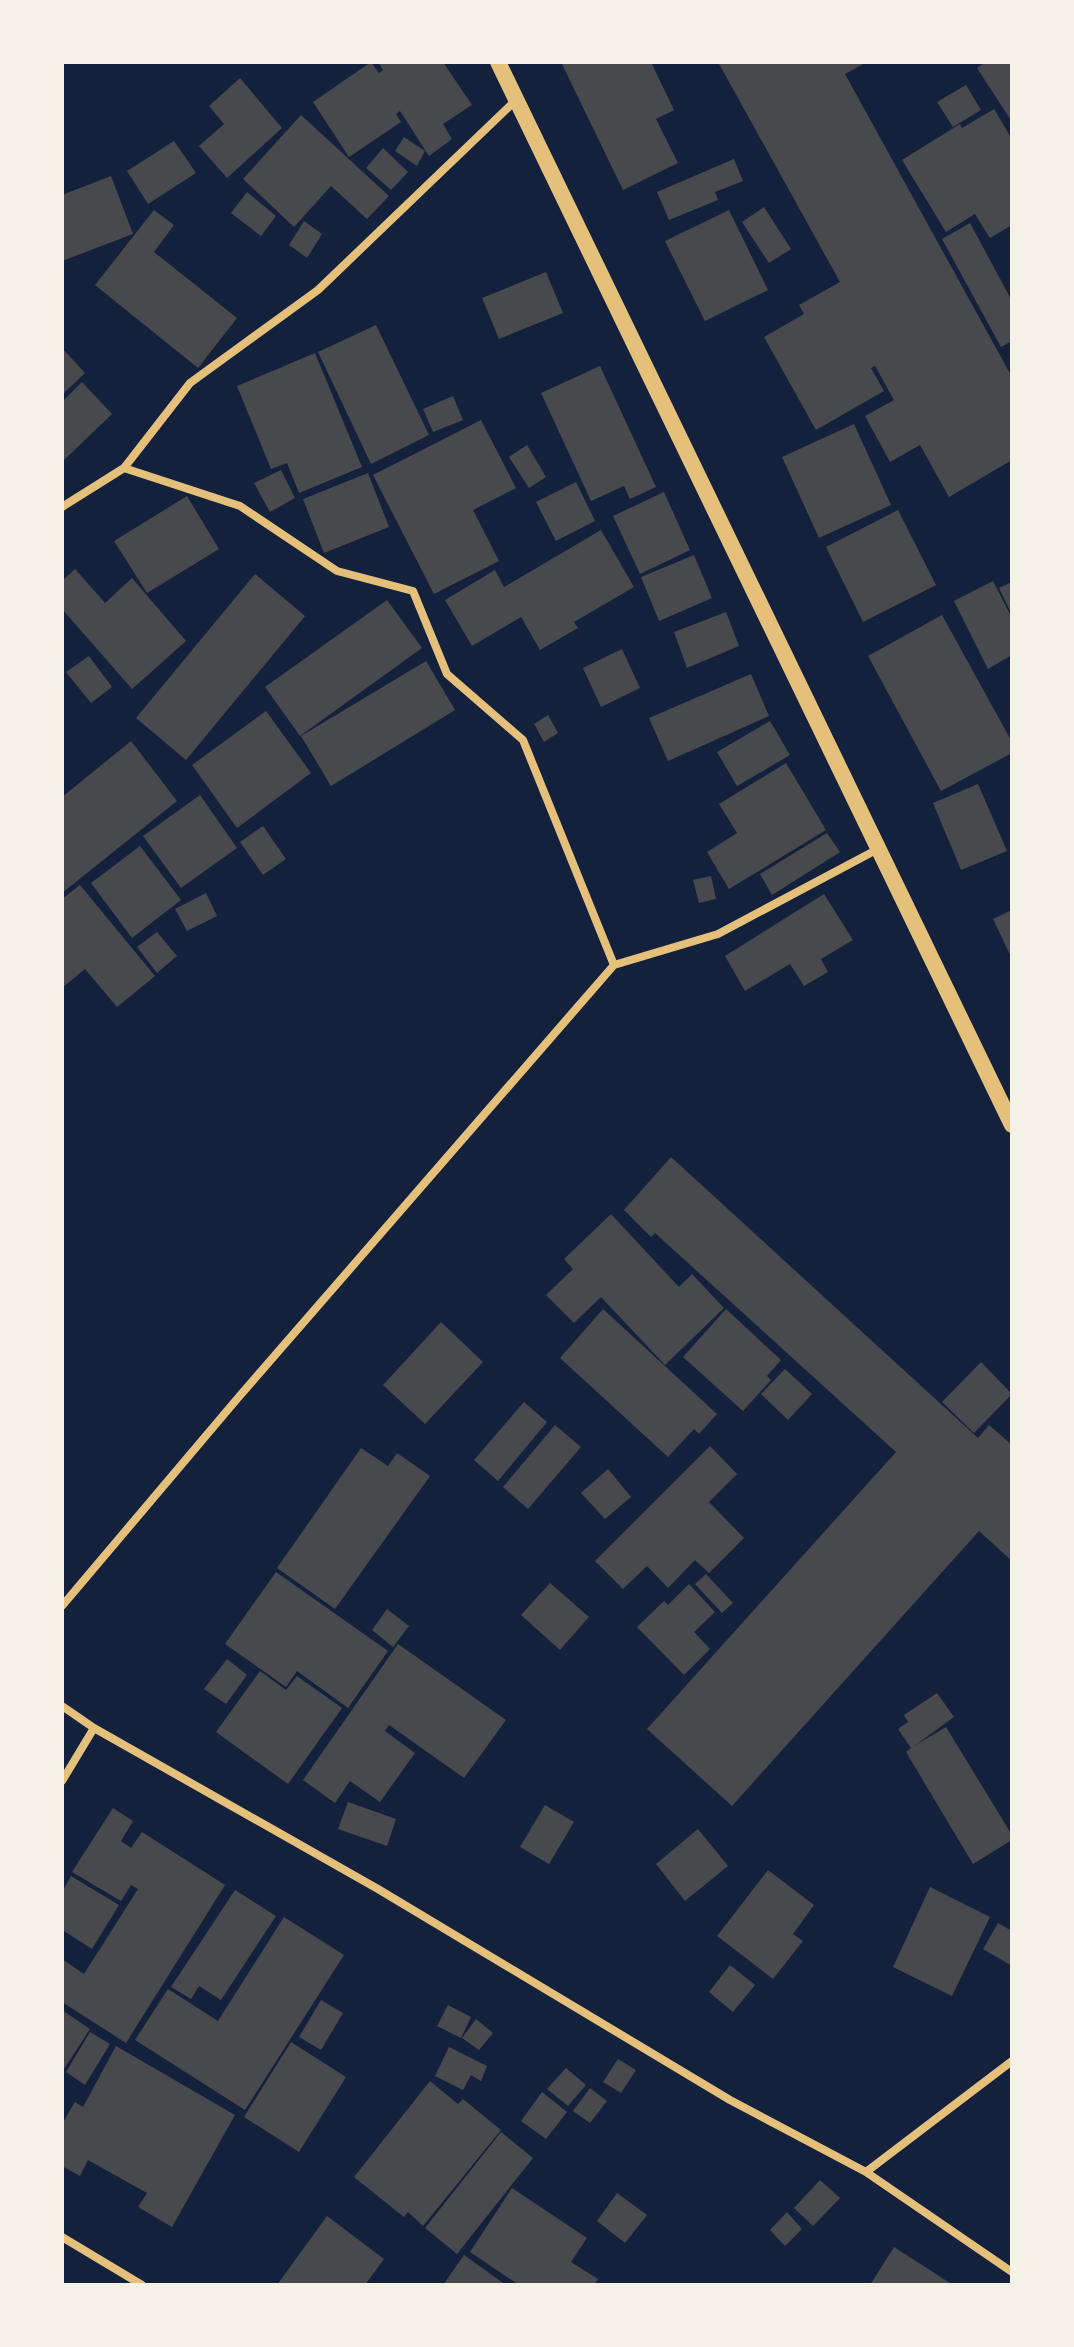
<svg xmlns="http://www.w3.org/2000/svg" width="1074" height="2347" viewBox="0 0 1074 2347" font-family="'Titillium Web',sans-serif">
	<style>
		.building { fill: #48494c }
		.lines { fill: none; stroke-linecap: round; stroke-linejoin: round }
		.minor { stroke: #e5c07b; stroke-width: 8 }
		.secondary { stroke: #e5c07b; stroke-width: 16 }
	</style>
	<rect width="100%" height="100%" fill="#14213d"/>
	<path class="building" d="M371 62 379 73 383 70 378 62H443L472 105 443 124 452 139 429 156 400 111 396 114 401 122 349 157 313 102Z
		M561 62H651L674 110 656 119 678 163 623 190Z
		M718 62H867L845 74 1012 377V460L949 497 920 445 890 462 865 416 894 400 875 366 871 368 884 391 816 430 764 337 804 314 799 305 840 282Z
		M986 62H1012V122L977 68Z
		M240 78 282 128 227 178 199 146 224 124 209 106Z
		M966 85 981 110 953 127 937 102Z
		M994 109 1012 139V225L990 238 975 214 946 232 902 160 960 124 962 128Z
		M301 115 389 196 367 219 331 186 294 227 243 179Z
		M404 137 425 151 417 166 395 151Z
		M174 141 196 173 148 204 127 171Z
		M383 148 408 172 391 190 366 168Z
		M734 159 743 181 715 192 718 200 669 220 657 192Z
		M111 176 133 234 62 261V195Z
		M247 192 276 216 261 236 231 213Z
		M764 207 791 249 769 263 742 222Z
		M154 210 174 225 154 252 237 318 198 368 95 285Z
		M729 210 768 290 705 321 665 241Z
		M304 221 322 234 307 258 289 245Z
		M970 223 1012 301V341L1001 347 942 239Z
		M546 272 563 313 499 339 482 298Z
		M376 325 429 435 371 464 318 352Z
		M62 348 85 373 62 395Z
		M315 353 362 467 299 493 287 463 271 469 237 386Z
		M600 366 656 487 630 499 624 486 591 501 541 393Z
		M82 382 112 414 62 462V402Z
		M453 396 463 420 433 432 423 409Z
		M481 420 516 488 473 510 499 561 434 594 373 475Z
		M854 424 891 505 819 538 782 457Z
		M527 445 546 477 529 488 509 457Z
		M281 470 295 498 270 512 254 483Z
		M368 473 389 527 324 553 303 499Z
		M576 482 595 521 556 541 536 502Z
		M664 492 690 550 640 574 613 516Z
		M187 496 219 549 147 593 114 541Z
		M898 510 936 585 863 622 826 547Z
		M601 530 634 587 574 622 578 628 540 650 521 617 472 646 445 600 495 570 504 587Z
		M694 555 712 598 659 621 641 577Z
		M75 569 105 603 132 578 186 641 132 689 62 609V581Z
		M255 574 305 616 186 760 136 718Z
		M993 581 1012 618V655L988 669 954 601Z
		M1012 582V615L999 588Z
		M387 600 422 648 300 736 265 687Z
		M726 612 739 646 687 668 674 632Z
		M942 615 1012 742V753L941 791 868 656Z
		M622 649 640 688 601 707 583 668Z
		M89 656 112 687 91 703 66 672Z
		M426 661 455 710 331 786 301 736Z
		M751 674 769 716 668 761 649 718Z
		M266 711 311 773 237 828 192 765Z
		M548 715 558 733 544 742 534 724Z
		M770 721 790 755 737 786 717 752Z
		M131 741 177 801 62 893V797Z
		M786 763 826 830 729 889 707 852 737 833 719 804Z
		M978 784 1007 851 961 870 933 803Z
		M200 795 237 848 181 888 143 836Z
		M263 826 286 859 263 875 240 842Z
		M827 833 840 852 772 895 760 874Z
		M140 846 181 900 132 938 91 883Z
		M711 876 716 899 699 903 693 880Z
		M80 885 155 976 117 1007 85 969 62 988V899Z
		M206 893 217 916 187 931 175 909Z
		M824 894 853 940 821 959 828 972 804 986 790 964 745 991 725 956Z
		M1012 910V959L993 919Z
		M157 932 177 956 157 973 137 947Z
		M671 1157 978 1438 989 1425 1012 1445V1561L979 1531 732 1806 647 1729 896 1452 655 1233 651 1237 624 1210Z
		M611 1214 679 1287 692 1274 724 1308 665 1365 601 1297 574 1323 546 1295 573 1269 564 1259Z
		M603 1309 717 1414 699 1434 694 1429 668 1457 560 1358Z
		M726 1309 781 1360 767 1376 771 1380 743 1411 683 1357Z
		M441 1322 483 1362 425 1424 383 1385Z
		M981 1362 1012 1394 974 1433 942 1402Z
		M785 1369 812 1394 788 1420 761 1394Z
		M524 1402 547 1422 498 1481 474 1460Z
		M555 1425 581 1447 528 1509 503 1487Z
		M710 1446 737 1474 709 1502 744 1538 709 1573 695 1560 668 1588 647 1566 623 1589 595 1561Z
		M361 1448 388 1466 397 1453 430 1476 335 1609 277 1568Z
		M608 1469 631 1497 605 1519 581 1493Z
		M276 1572 388 1651 348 1708 297 1671 286 1687 225 1644Z
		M706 1574 733 1603 722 1613 695 1584Z
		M550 1583 589 1617 560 1650 521 1615Z
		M689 1584 715 1612 694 1632 710 1649 684 1675 637 1627 664 1601 668 1605Z
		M387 1609 409 1626 393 1647 372 1630Z
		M398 1644 506 1720 464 1778 389 1725 385 1731 415 1753 380 1802 350 1781 335 1803 303 1780Z
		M227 1659 247 1675 226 1704 204 1689Z
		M260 1671 286 1690 297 1676 342 1708 288 1784 216 1732Z
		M937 1693 954 1717 914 1746 946 1727 1012 1835V1840L973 1864 906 1752 911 1748 898 1729 908 1722 904 1715Z
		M348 1802 396 1819 387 1846 338 1829Z
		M545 1805 574 1822 549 1864 520 1847Z
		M113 1808 133 1821 121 1841 131 1848 142 1832 225 1885 126 2043 62 2002V1959L84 1974 138 1889 131 1885 121 1901 72 1872Z
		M698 1829 728 1866 685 1901 656 1864Z
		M768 1870 814 1905 793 1934 803 1941 773 1979 717 1936Z
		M71 1876 119 1905 92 1949 64 1931 62 1935V1892Z
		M930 1887 990 1917 952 1996 893 1967Z
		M235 1890 276 1916 221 2000 199 1986 191 1999 171 1987Z
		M284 1917 344 1955 245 2110 135 2040 168 1989 218 2021Z
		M998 1923 1012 1931V1966L983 1949Z
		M730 1965 755 1985 733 2012 709 1992Z
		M321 2000 343 2013 321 2050 299 2037Z
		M448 2005 471 2017 461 2038 437 2026Z
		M62 2010 90 2029 62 2072Z
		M476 2019 493 2033 479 2050 462 2038Z
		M90 2032 110 2044 85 2085 66 2072Z
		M291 2042 346 2077 299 2152 244 2117Z
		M116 2046 235 2115 172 2227 138 2207 147 2193 88 2160 80 2176 62 2166V2124L75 2102 83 2107Z
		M449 2047 487 2066 481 2081 471 2075 463 2090 435 2076Z
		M618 2059 636 2070 621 2093 603 2082Z
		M566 2068 586 2085 568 2106 547 2089Z
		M430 2081 458 2104 463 2099 501 2130 423 2226 408 2212 404 2217 354 2177Z
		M590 2088 607 2101 590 2123 573 2111Z
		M542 2092 567 2112 546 2139 521 2121Z
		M501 2132 533 2158 457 2254 425 2228Z
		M820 2180 840 2198 813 2226 794 2208Z
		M512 2188 587 2238 571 2262 598 2279 594 2285H519L470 2252Z
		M617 2193 647 2215 625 2243 597 2221Z
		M787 2212 802 2229 785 2246 770 2230Z
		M327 2216 384 2259 365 2285H277Z
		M894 2247 953 2285H870Z
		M464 2255 506 2285H443Z"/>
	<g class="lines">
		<path class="minor" d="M124 468 240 506 337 571 413 591 447 674 523 740 614 965
			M62 507 124 468 190 383 318 290 517 99
			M62 1606 237 1399 614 965 718 934 878 849
			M62 1706 94 1728 378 1889 730 2100 866 2172 1012 2272
			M62 1781 94 1728
			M866 2172 1012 2061
			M62 2237 142 2285"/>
		<path class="secondary" d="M498 62 1012 1125"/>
	</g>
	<rect width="1074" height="2347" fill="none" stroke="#f6f1e7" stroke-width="128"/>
</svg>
